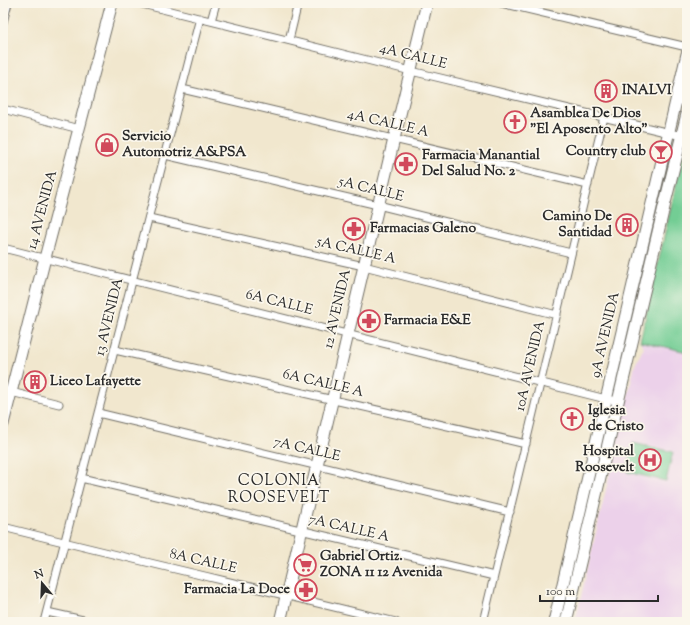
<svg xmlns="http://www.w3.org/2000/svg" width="690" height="625" viewBox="0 0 690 625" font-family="'Sorts Mill Goudy',serif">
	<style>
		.built { fill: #ecd1ea }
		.garden { fill: #73cd94; stroke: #4f7c60 }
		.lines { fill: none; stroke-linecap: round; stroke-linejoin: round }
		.street-casing { stroke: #706d64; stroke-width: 9 }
		.secondary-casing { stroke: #706d64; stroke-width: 13 }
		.street { stroke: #fff; stroke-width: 7 }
		.secondary { stroke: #fff; stroke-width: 11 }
		.labels { text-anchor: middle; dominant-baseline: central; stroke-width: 3.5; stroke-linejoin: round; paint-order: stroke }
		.street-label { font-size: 14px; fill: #2b2b2b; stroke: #fbf7ec }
		.poi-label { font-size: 14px; font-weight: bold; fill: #2b2b2b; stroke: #fbf7ec; text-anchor: start }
		.neighbourhood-label { font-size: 15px; letter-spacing: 1px; fill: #2b2b2b; stroke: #fbf7ec }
	</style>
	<rect width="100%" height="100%" fill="#fbf7ec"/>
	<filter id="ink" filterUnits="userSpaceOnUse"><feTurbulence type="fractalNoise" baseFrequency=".025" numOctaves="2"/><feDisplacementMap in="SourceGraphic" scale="8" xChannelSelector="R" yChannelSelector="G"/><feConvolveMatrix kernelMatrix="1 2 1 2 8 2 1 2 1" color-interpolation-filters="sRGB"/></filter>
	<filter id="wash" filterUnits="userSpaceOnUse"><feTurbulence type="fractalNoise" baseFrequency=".012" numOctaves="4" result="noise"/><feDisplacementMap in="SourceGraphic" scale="16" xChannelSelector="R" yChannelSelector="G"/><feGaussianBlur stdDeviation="0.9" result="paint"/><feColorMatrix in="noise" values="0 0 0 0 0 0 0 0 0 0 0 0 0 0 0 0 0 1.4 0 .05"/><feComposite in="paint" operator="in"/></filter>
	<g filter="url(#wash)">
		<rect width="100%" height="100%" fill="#f1e7ce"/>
		<path class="built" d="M640 341 687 352V622H575L635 365 644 347Z"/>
		<path class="garden" d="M687 138V352L640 341Z
			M633 443 673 452 666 481 627 472Z"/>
	</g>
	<g filter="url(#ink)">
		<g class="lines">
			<g class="street-casing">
				<path id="street" d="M138 3 411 71 682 136
					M501 3 687 47
					M211 21 216 3
					M3 22 8 3
					M289 40 298 3
					M182 89 588 185
					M3 109 79 129
					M165 155 378 205 571 253
					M149 218 364 266 557 315
					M3 248 606 399 618 401
					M115 350 526 444
					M3 390 59 404
					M98 413 510 512
					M81 478 494 576
					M3 527C134 560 266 590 396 622
					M47 612 92 622
					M44 622 200 18
					M483 622 604 117"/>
			</g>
			<g class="secondary-casing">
				<path id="secondary" d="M3 424 45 258 112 3
					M280 622 394 139 427 3
					M554 622 687 54
					M566 622 664 207 687 114"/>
			</g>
			<use href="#street" class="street"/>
			<use href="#secondary" class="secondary"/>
		</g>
	</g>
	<defs>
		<g id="building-ring" transform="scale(1.15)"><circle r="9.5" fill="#fbf7ec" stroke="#d1495b" stroke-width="1.5"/><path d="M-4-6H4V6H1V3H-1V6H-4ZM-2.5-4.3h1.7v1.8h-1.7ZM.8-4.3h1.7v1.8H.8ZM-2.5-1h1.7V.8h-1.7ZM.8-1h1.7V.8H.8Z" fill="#d1495b"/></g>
		<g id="church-ring" transform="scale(1.15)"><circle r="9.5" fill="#fbf7ec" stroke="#d1495b" stroke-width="1.5"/><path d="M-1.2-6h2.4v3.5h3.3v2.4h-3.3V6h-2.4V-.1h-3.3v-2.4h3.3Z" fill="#d1495b"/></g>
		<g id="shop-ring" transform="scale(1.15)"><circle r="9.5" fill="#fbf7ec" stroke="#d1495b" stroke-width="1.5"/><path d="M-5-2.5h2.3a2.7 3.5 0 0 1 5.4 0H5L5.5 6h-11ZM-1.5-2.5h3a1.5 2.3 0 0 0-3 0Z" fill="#d1495b"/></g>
		<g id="bar-ring" transform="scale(1.15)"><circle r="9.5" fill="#fbf7ec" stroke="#d1495b" stroke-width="1.5"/><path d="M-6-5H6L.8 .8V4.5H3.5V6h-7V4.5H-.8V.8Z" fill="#d1495b"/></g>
		<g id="pharmacy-ring" transform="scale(1.15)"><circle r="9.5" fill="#fbf7ec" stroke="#d1495b" stroke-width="1.5"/><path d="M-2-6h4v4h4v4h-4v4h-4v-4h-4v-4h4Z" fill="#d1495b"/></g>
		<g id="hospital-ring" transform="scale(1.15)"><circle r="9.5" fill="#fbf7ec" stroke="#d1495b" stroke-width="1.5"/><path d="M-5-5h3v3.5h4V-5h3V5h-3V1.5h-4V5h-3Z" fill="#d1495b"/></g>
		<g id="supermarket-ring" transform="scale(1.15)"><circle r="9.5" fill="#fbf7ec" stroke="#d1495b" stroke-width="1.5"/><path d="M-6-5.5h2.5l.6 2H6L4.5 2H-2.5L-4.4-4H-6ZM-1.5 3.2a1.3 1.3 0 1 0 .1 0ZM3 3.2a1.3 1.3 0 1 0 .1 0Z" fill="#d1495b"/></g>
	</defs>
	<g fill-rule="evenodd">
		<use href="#building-ring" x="606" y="91"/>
		<use href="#church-ring" x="515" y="122"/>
		<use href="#shop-ring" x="107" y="145"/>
		<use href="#bar-ring" x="661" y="152"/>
		<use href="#pharmacy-ring" x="406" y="164"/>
		<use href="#building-ring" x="627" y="225"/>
		<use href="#pharmacy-ring" x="354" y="229"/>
		<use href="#pharmacy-ring" x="369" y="321"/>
		<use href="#building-ring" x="35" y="382"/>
		<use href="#church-ring" x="572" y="419"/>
		<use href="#hospital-ring" x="650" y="460"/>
		<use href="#supermarket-ring" x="305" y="565"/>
		<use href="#pharmacy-ring" x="306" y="590"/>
	</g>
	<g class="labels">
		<g class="street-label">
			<text transform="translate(413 57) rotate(14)">4A CALLE</text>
			<text transform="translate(388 124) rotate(13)">4A CALLE A</text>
			<text transform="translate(371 190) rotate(14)">5A CALLE</text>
			<text transform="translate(43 210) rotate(-75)">14 AVENIDA</text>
			<text transform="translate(356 251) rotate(13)">5A CALLE A</text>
			<text transform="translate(279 303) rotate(14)">6A CALLE</text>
			<text transform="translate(338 309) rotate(-77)">12 AVENIDA</text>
			<text transform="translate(110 317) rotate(-76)">13 AVENIDA</text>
			<text transform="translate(606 335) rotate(-77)">9A AVENIDA</text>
			<text transform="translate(531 366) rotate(-77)">10A AVENIDA</text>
			<text transform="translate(323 384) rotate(13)">6A CALLE A</text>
			<text transform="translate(307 450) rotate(13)">7A CALLE</text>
			<text transform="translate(349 529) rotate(13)">7A CALLE A</text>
			<text transform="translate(203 562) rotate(13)">8A CALLE</text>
		</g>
		<g class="poi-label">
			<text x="622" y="91">INALVI</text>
			<text x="530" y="114">Asamblea De Dios<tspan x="530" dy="16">"El Aposento Alto"</tspan></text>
			<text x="122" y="137">Servicio<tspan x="122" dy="16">Automotriz A&amp;PSA</tspan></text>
			<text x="646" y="152" text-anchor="end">Country club</text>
			<text x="422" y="156">Farmacia Manantial<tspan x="422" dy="16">Del Salud No. 2</tspan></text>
			<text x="612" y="217" text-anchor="end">Camino De<tspan x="612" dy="16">Santidad</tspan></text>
			<text x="370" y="229">Farmacias Galeno</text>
			<text x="384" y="321">Farmacia E&amp;E</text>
			<text x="50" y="382">Liceo Lafayette</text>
			<text x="588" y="411">Iglesia<tspan x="588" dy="16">de Cristo</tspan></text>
			<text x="634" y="452" text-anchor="end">Hospital<tspan x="634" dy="16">Roosevelt</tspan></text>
			<text x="320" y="557">Gabriel Ortiz.<tspan x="320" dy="16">ZONA 11 12 Avenida</tspan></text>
			<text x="290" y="590" text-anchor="end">Farmacia La Doce</text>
		</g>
		<g class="neighbourhood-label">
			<text x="279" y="481">COLONIA<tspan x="279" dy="17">ROOSEVELT</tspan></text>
		</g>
	</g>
	<rect width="690" height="625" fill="none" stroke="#fbf7ec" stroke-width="16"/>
	<g transform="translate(42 583) rotate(341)" stroke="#fbf7ec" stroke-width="3" paint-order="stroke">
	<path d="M0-3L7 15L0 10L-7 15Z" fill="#2b2b2b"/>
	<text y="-6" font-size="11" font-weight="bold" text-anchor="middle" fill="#2b2b2b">N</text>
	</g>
	<path d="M540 595v6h118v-6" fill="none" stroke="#2b2b2b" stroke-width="2"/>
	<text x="546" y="595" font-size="12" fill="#2b2b2b" stroke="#fbf7ec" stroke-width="3" paint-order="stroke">100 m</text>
</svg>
